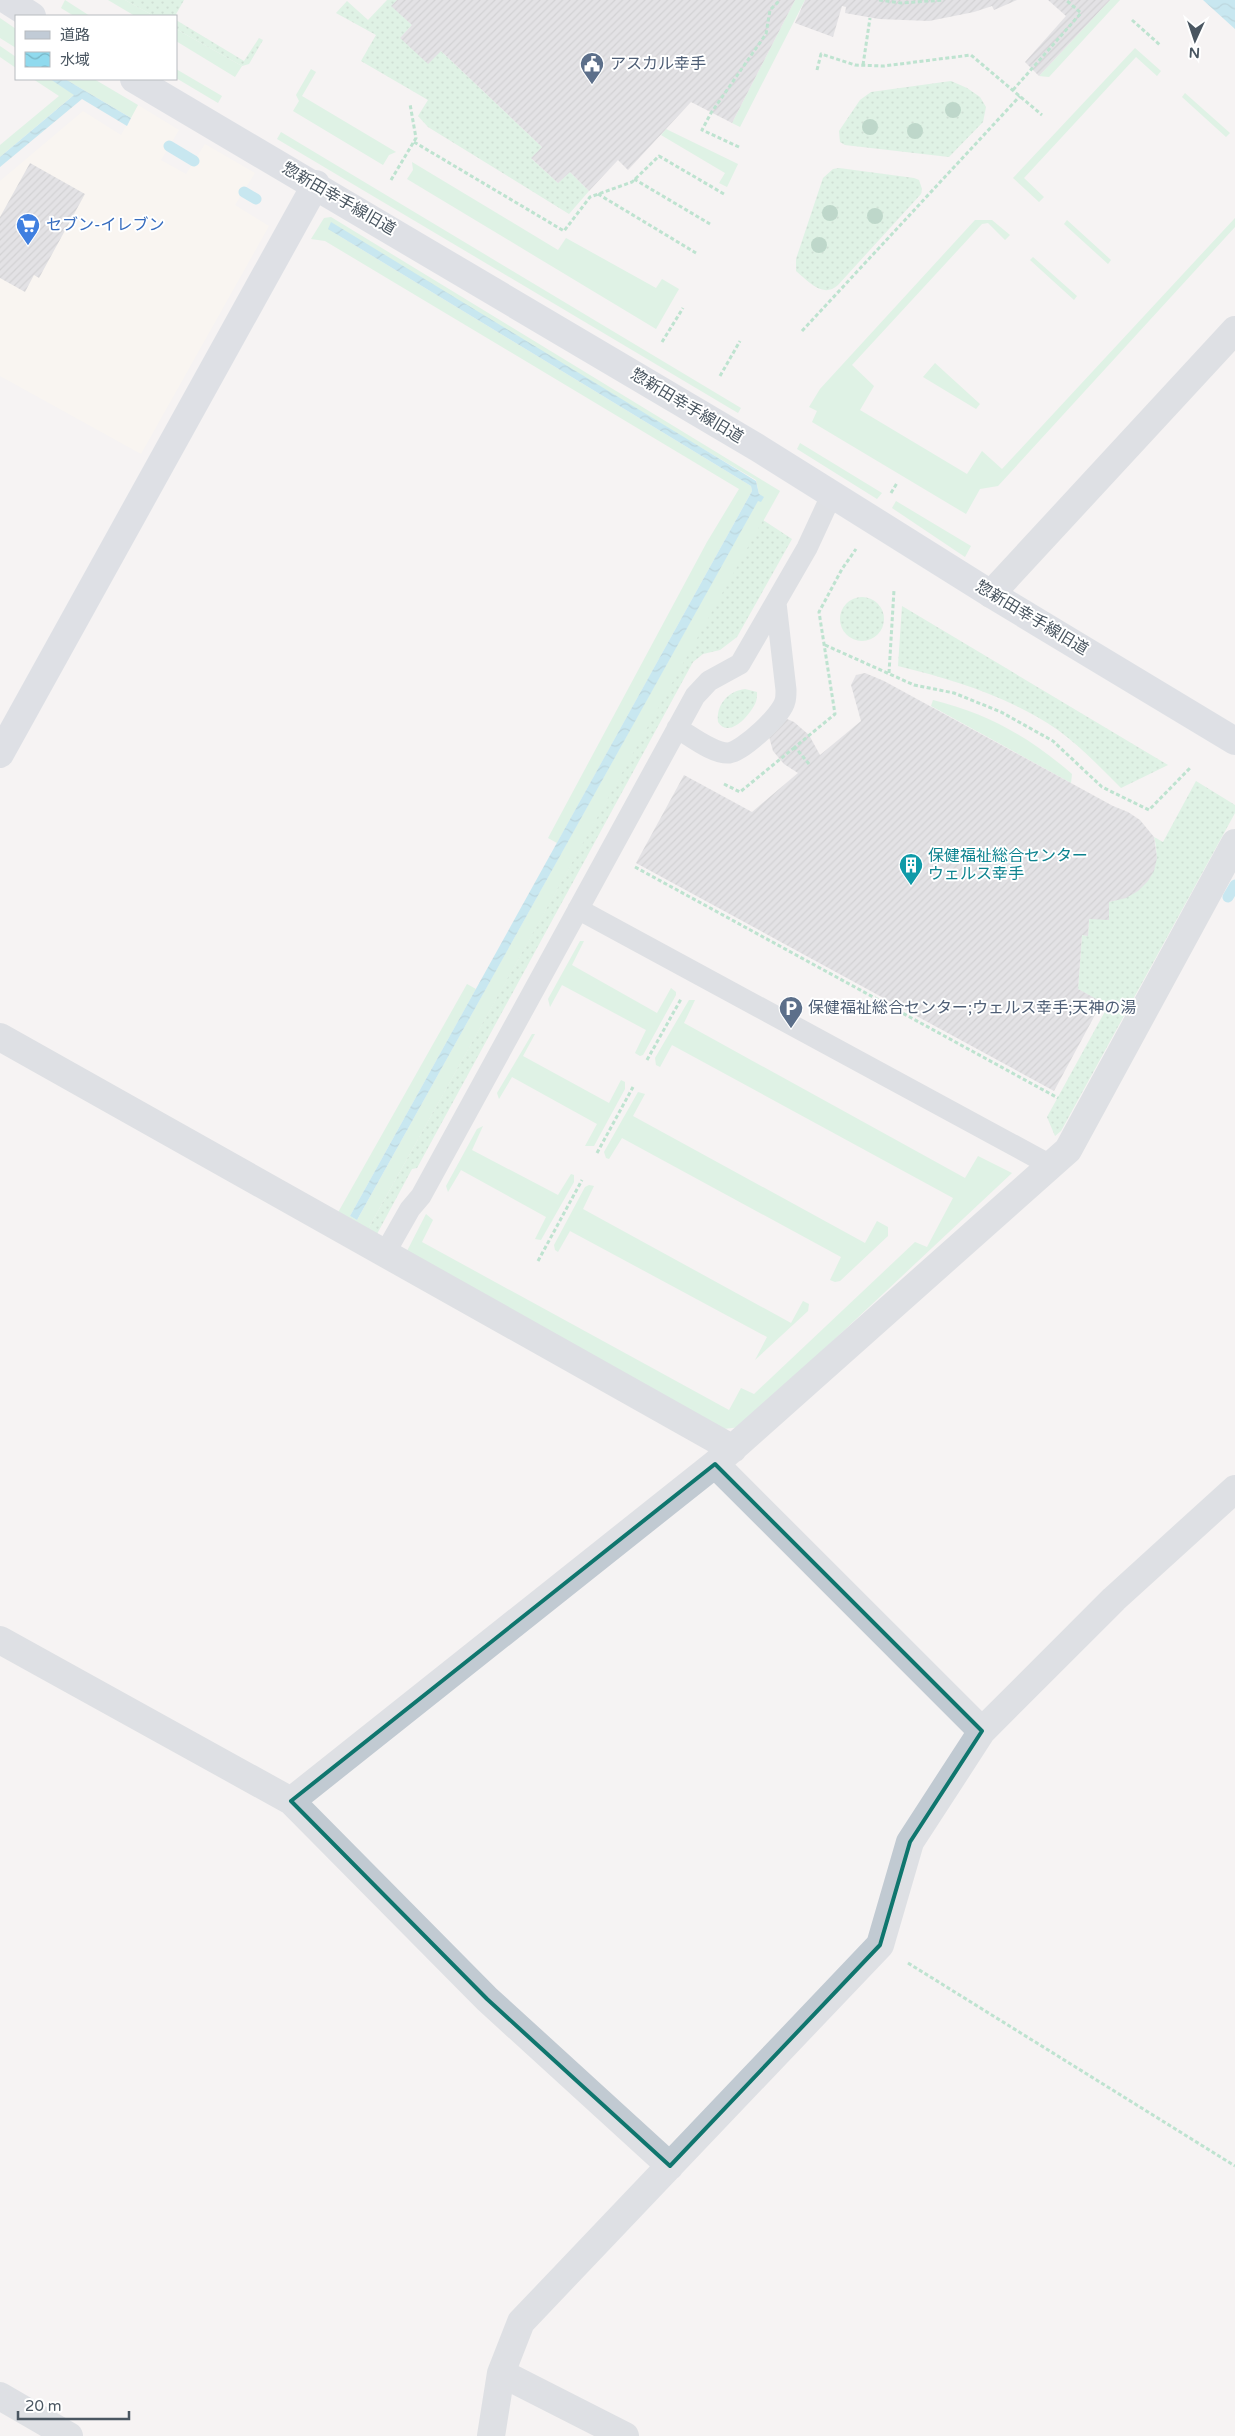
<svg xmlns="http://www.w3.org/2000/svg" width="1235" height="2436" viewBox="0 0 1235 2436" font-family="'Varela Round','Noto Sans JP',sans-serif">
	<style>
		.commercial { fill: #fdf9ef }
		.grass { fill: #c3f1d5 }
		.garden { fill: url(#garden-dots) }
		.water { fill: url(#water-waves) }
		.lines { fill: none; stroke-linecap: round; stroke-linejoin: round }
		.stream { stroke: #90daee; stroke-width: 11 }
		.building { fill: url(#building-hatch) }
		.path { stroke: #7ad0a6; stroke-width: 3; stroke-dasharray: 4 2.5; stroke-linecap: butt }
		.lane { stroke: #c1cad2; stroke-width: 21 }
		.street { stroke: #c1cad2; stroke-width: 28 }
		.secondary { stroke: #c1cbd6; stroke-width: 28 }
		.tree { fill: #7bb799 }
		.marked { fill: none; stroke: #0f766e; stroke-width: 4; stroke-linejoin: round }
		.labels { text-anchor: middle; dominant-baseline: central; stroke-width: 4; stroke-linejoin: round; paint-order: stroke }
		.service-label { font-size: 16px; fill: #4e5e75; stroke: #fff; text-anchor: start }
		.street-label { font-size: 16px; fill: #4a5661; stroke: #fff }
		.shop-label { font-size: 16px; fill: #366cbe; stroke: #fff; text-anchor: start }
		.culture-label { font-size: 16px; fill: #0d838f; stroke: #fff; text-anchor: start }
	</style>
	<defs>
		<pattern id="garden-dots" width="8" height="8" patternUnits="userSpaceOnUse" patternTransform="scale(1.25)"><rect width="8" height="8" fill="#c3f1d5"/><path d="M2 2h.1M6 6h.1" fill="none" stroke="#a0c6b0" stroke-width="1.8" stroke-linecap="round"/></pattern>
		<pattern id="water-waves" width="16" height="10" patternUnits="userSpaceOnUse" patternTransform="scale(1.25)"><rect width="16" height="10" fill="#90daee"/><path d="M0 5q4-4 8 0t8 0" fill="none" stroke="#78b4c4"/></pattern>
		<pattern id="building-hatch" width="6" height="6" patternUnits="userSpaceOnUse" patternTransform="scale(1.25)"><rect width="6" height="6" fill="#cdcfd5"/><path d="M-1 1l2-2M0 6l6-6M5 7l2-2" fill="none" stroke="#a8abb0"/></pattern>
	</defs>
	<rect width="100%" height="100%" fill="#f5f3f3"/>
	<path class="commercial" d="M138 105 179 130 161 160 186 174 205 144 255 173 235 205 269 226 141 454 0 376V181L83 111 121 135Z"/>
	<path class="grass" d="M65 0 90 16H74L61 8Z
		M108 0H125L154 16H135Z
		M795 0H805L740 127 732 123Z
		M1110 0H1120L1049 77 1039 76Z
		M0 18 16 29V48L0 38Z
		M176 29 242 66 235 77 176 41Z
		M0 46 16 57V68L0 57Z
		M1135 48 1161 71 1157 76 1136 57 1024 178 1044 197 1039 202 1013 178Z
		M176 69 222 96 218 103 176 78Z
		M311 69 316 72 302 96 396 152 389 155 383 165 293 111 299 101 296 95Z
		M33 79H50L75 94 0 157V145L59 96Z
		M65 79H94L138 105 131 118Z
		M1185 93 1230 133 1226 137 1182 97Z
		M666 129 738 164 727 187 719 183 725 173 661 135Z
		M281 132 741 408 738 413 277 139Z
		M412 162 558 250 566 238 656 288 662 279 679 289 656 329 407 179 413 170Z
		M331 217 780 491 368 1229 336 1216 467 984 476 989 350 1216 357 1220 758 500 759 494 756 480 328 229 751 486 752 491 557 843 548 838 707 542 739 489 325 241 311 239 324 218Z
		M1235 218V227L998 486 980 489 966 514 812 422 817 411 809 407 820 389 975 220H992L1010 235 1005 240 988 223 982 224 852 365 874 386 860 410 967 474 982 451 1002 469Z
		M1067 220 1111 260 1108 264 1064 224Z
		M1033 257 1077 296 1074 300 1030 260Z
		M935 363 980 404 976 409 923 377Z
		M800 443 882 493 877 499 797 449Z
		M896 501 971 546 965 557 892 508Z
		M933 700C989 714 1029 737 1072 774L1071 783 931 706Z
		M580 941H584L572 965 657 1013 671 988 676 992V995L643 1055 640 1056 635 1053 646 1030 562 985 550 1007 548 999Z
		M689 1000H695L684 1023 965 1178 978 1156 1012 1173 741 1427 723 1429 407 1251 426 1214 433 1220 422 1242 729 1410 741 1388 754 1394 915 1242 927 1247 953 1198 672 1045 660 1067 656 1065 655 1058Z
		M532 1034H535L523 1056 609 1103 621 1080 625 1082V1089L594 1146H585L597 1124 512 1077 499 1099 497 1093Z
		M638 1092 645 1094 633 1116 865 1243 877 1221 888 1227V1236L840 1281 835 1282 830 1280 841 1257 622 1138 609 1159 606 1158 604 1152Z
		M483 1126 472 1150 558 1195 571 1174 574 1175V1182L541 1240 535 1239 546 1217 461 1170 448 1192 446 1186 477 1129Z
		M589 1185 594 1186 583 1209 791 1323 803 1301 809 1304 808 1311 755 1360 767 1337 570 1231 558 1252 555 1250 554 1245 585 1187Z"/>
	<path class="garden" d="M125 0H184L175 16H154Z
		M387 0H397L392 6 412 25 401 37 441 51 542 147 532 159 558 183 570 172 589 191 569 214 428 127 418 116 428 100 361 61 376 35 336 13 347 1 368 20Z
		M176 20 244 61 259 38 263 40 249 64 242 66 176 29Z
		M951 81 967 88 980 97 986 107 983 122 949 157 845 145 840 142 839 131 860 100 871 92Z
		M839 168 914 178 919 180 922 189 921 194 838 285C823 299 808 281 796 271V259L823 178 833 169Z
		M763 520 792 539 737 637 720 650 703 654 693 662 417 1168 412 1169 377 1234 368 1229Z
		M840 619a22 22 0 1 1 44 0a22 22 0 1 1-44 0Z
		M902 606 1168 765 1121 788C1101 768 1081 747 1058 730 1010 697 955 680 898 666Z
		M745 689 757 692C757 696 757 700 755 704 749 716 729 739 718 722 716 705 728 691 745 689Z
		M1196 781 1235 805V813L1061 1131 1055 1136 1047 1117 1108 1006 1078 989 1082 935 1088 936 1089 919H1109V902C1141 893 1164 872 1154 837L1163 842Z"/>
	<path class="water" d="M1203 0H1235V29Z
		M50 79H65L131 118 127 126 82 99 0 167V157L74 95Z
		M331 222 756 481 759 494 764 497 761 502 758 501 357 1220 350 1216 752 491 751 486 328 229Z"/>
	<g class="lines">
		<path class="stream" d="M169 146 194 161
			M244 192 256 199
			M1228 897 1235 885"/>
	</g>
	<path class="building" d="M397 0H795L732 123 691 102 628 170 618 160 589 191 570 172 558 183 531 158 542 147 441 51 428 64 400 38 412 25 391 6Z
		M805 0H1017L994 10 992 6 974 12 929 21 879 19 845 13 846 7 842 6 833 37 795 23Z
		M1048 0H1110L1039 76 1025 62 1066 16Z
		M30 163 85 194 39 278 34 275 25 292 0 278V217Z
		M865 673 884 681 1113 806 1128 812 1140 820 1154 837 1157 858 1154 871 1148 881 1138 891 1126 898 1109 902V920L1089 919 1088 936 1082 935 1078 989 1102 1002 1054 1091 636 863 684 775 752 812 798 773 784 764 773 751 768 733 787 719 794 722 809 735 820 755 861 721 851 685 856 675Z"/>
	<g class="lines">
		<path class="path" d="M879 0 901 3 944 0
			M1132 20 1160 45
			M863 65 870 18
			M817 70 821 54 855 65 884 66 971 55 1042 115
			M1013 90 1081 13 1066 0
			M414 142 564 231 590 197 632 182 659 156 724 194
			M739 147 702 130 711 113 766 34 770 10 780 0
			M634 179 710 224
			M391 180 416 138 410 104
			M598 194 696 253
			M802 331 1020 96
			M662 342 683 308
			M720 376 740 341
			M891 493 897 483
			M825 645 914 685 954 693 1001 712 1053 741 1102 787 1149 810 1190 768
			M889 673 894 590
			M809 764 795 747 835 714 819 612 842 569 856 549
			M724 784 740 792 795 747
			M635 867 1058 1098
			M647 1060 681 999
			M597 1153 633 1087
			M538 1261 582 1180
			M908 1963 1235 2166"/>
		<path class="lane" d="M677 728C691 736 713 754 729 753 743 751 782 715 785 701 786 698 786 693 786 690L776 603
			M578 909 1050 1165
			M385 1253 410 1209 421 1196 695 696 709 681 740 664 807 548 832 494"/>
		<path class="street" d="M991 594 1235 330
			M0 1037 733 1449
			M715 1464 982 1731
			M0 1640 291 1801 487 1999 670 2166
			M291 1801 715 1464 1068 1150 1235 843
			M501 2373 625 2436
			M0 2396 69 2436
			M491 2436 501 2373 521 2322 880 1945 910 1842 982 1731 1114 1599 1235 1489"/>
		<path class="secondary" d="M7 0 32 16
			M134 79 758 448 991 594 1235 741
			M0 754 316 184"/>
	</g>
	<g class="tree">
		<circle cx="953" cy="110" r="8"/>
		<circle cx="870" cy="127" r="8"/>
		<circle cx="915" cy="131" r="8"/>
		<circle cx="830" cy="213" r="8"/>
		<circle cx="875" cy="216" r="8"/>
		<circle cx="819" cy="245" r="8"/>
	</g>
	<path d="M0 0H1235V2436H0ZM715 1464 982 1731 910 1842 880 1945 670 2166 487 1999 291 1801Z" fill="#f5f3f3" fill-opacity=".55" fill-rule="evenodd"/>
	<path class="marked" d="M715 1464 982 1731 910 1842 880 1945 670 2166 487 1999 291 1801Z"/>
	<defs>
		<g id="civic-pin" transform="scale(1.25)"><path d="M0 17L-7.5 6A9.5 9.5 0 1 1 7.5 6Z" fill="#5c6f8a" stroke="#fff"/><path d="M-.6-6.5H3V-4.5H.6V-3L4-1V1h2V6H-6V1h2V-1L-.6-3ZM-1.2 2.5V6h2.4V2.5Z" fill="#fff"/></g>
		<g id="supermarket-pin" transform="scale(1.25)"><path d="M0 17L-7.5 6A9.5 9.5 0 1 1 7.5 6Z" fill="#3f7fe0" stroke="#fff"/><path d="M-6-5.5h2.5l.6 2H6L4.5 2H-2.5L-4.4-4H-6ZM-1.5 3.2a1.3 1.3 0 1 0 .1 0ZM3 3.2a1.3 1.3 0 1 0 .1 0Z" fill="#fff"/></g>
		<g id="building-pin" transform="scale(1.25)"><path d="M0 17L-7.5 6A9.5 9.5 0 1 1 7.5 6Z" fill="#0f9aa8" stroke="#fff"/><path d="M-4-6H4V6H1V3H-1V6H-4ZM-2.5-4.3h1.7v1.8h-1.7ZM.8-4.3h1.7v1.8H.8ZM-2.5-1h1.7V.8h-1.7ZM.8-1h1.7V.8H.8Z" fill="#fff"/></g>
		<g id="parking-pin" transform="scale(1.25)"><path d="M0 17L-7.5 6A9.5 9.5 0 1 1 7.5 6Z" fill="#5c6f8a" stroke="#fff"/><path d="M-3.5-5.5H1a3.5 3.5 0 0 1 0 7H-1V5.5H-3.5ZM-1-3.4V-.6H.8a1.4 1.4 0 0 0 0-2.8Z" fill="#fff"/></g>
	</defs>
	<g fill-rule="evenodd">
		<use href="#civic-pin" x="592" y="64"/>
		<use href="#supermarket-pin" x="28" y="225"/>
		<use href="#building-pin" x="911" y="865"/>
		<use href="#parking-pin" x="791" y="1008"/>
	</g>
	<g class="labels">
		<g class="service-label">
			<text x="610" y="64">アスカル幸手</text>
			<text x="808" y="1008">保健福祉総合センター;ウェルス幸手;天神の湯</text>
		</g>
		<g class="street-label">
			<text transform="translate(339 199) rotate(30)">惣新田幸手線旧道</text>
			<text transform="translate(687 406) rotate(31)">惣新田幸手線旧道</text>
			<text transform="translate(1032 618) rotate(31)">惣新田幸手線旧道</text>
		</g>
		<g class="shop-label">
			<text x="46" y="225">セブン-イレブン</text>
		</g>
		<g class="culture-label">
			<text x="928" y="856">保健福祉総合センター<tspan x="928" dy="18">ウェルス幸手</tspan></text>
		</g>
	</g>
	<rect x="15" y="15" width="162" height="65" fill="#ffffff" stroke="#b7bbc0"/>
	<rect x="25" y="31" width="25" height="8" fill="#c1cbd6" stroke="#b7bbc0"/>
	<text x="60" y="40" font-size="15" fill="#4a5661">道路</text>
	<rect x="25" y="52" width="25" height="15" fill="url(#water-waves)" stroke="#b7bbc0"/>
	<text x="60" y="65" font-size="15" fill="#4a5661">水域</text>
	<g transform="translate(1195 40) rotate(183)" stroke="#ffffff" stroke-width="4" paint-order="stroke">
	<path d="M0-4L9 19L0 12L-9 19Z" fill="#4a5661"/>
	<text y="-8" font-size="14" font-weight="bold" text-anchor="middle" fill="#4a5661">N</text>
	</g>
	<path d="M18 2411v8h111v-8" fill="none" stroke="#4a5661" stroke-width="2.5"/>
	<text x="25" y="2411" font-size="15" fill="#4a5661" stroke="#ffffff" stroke-width="4" paint-order="stroke">20 m</text>
</svg>
